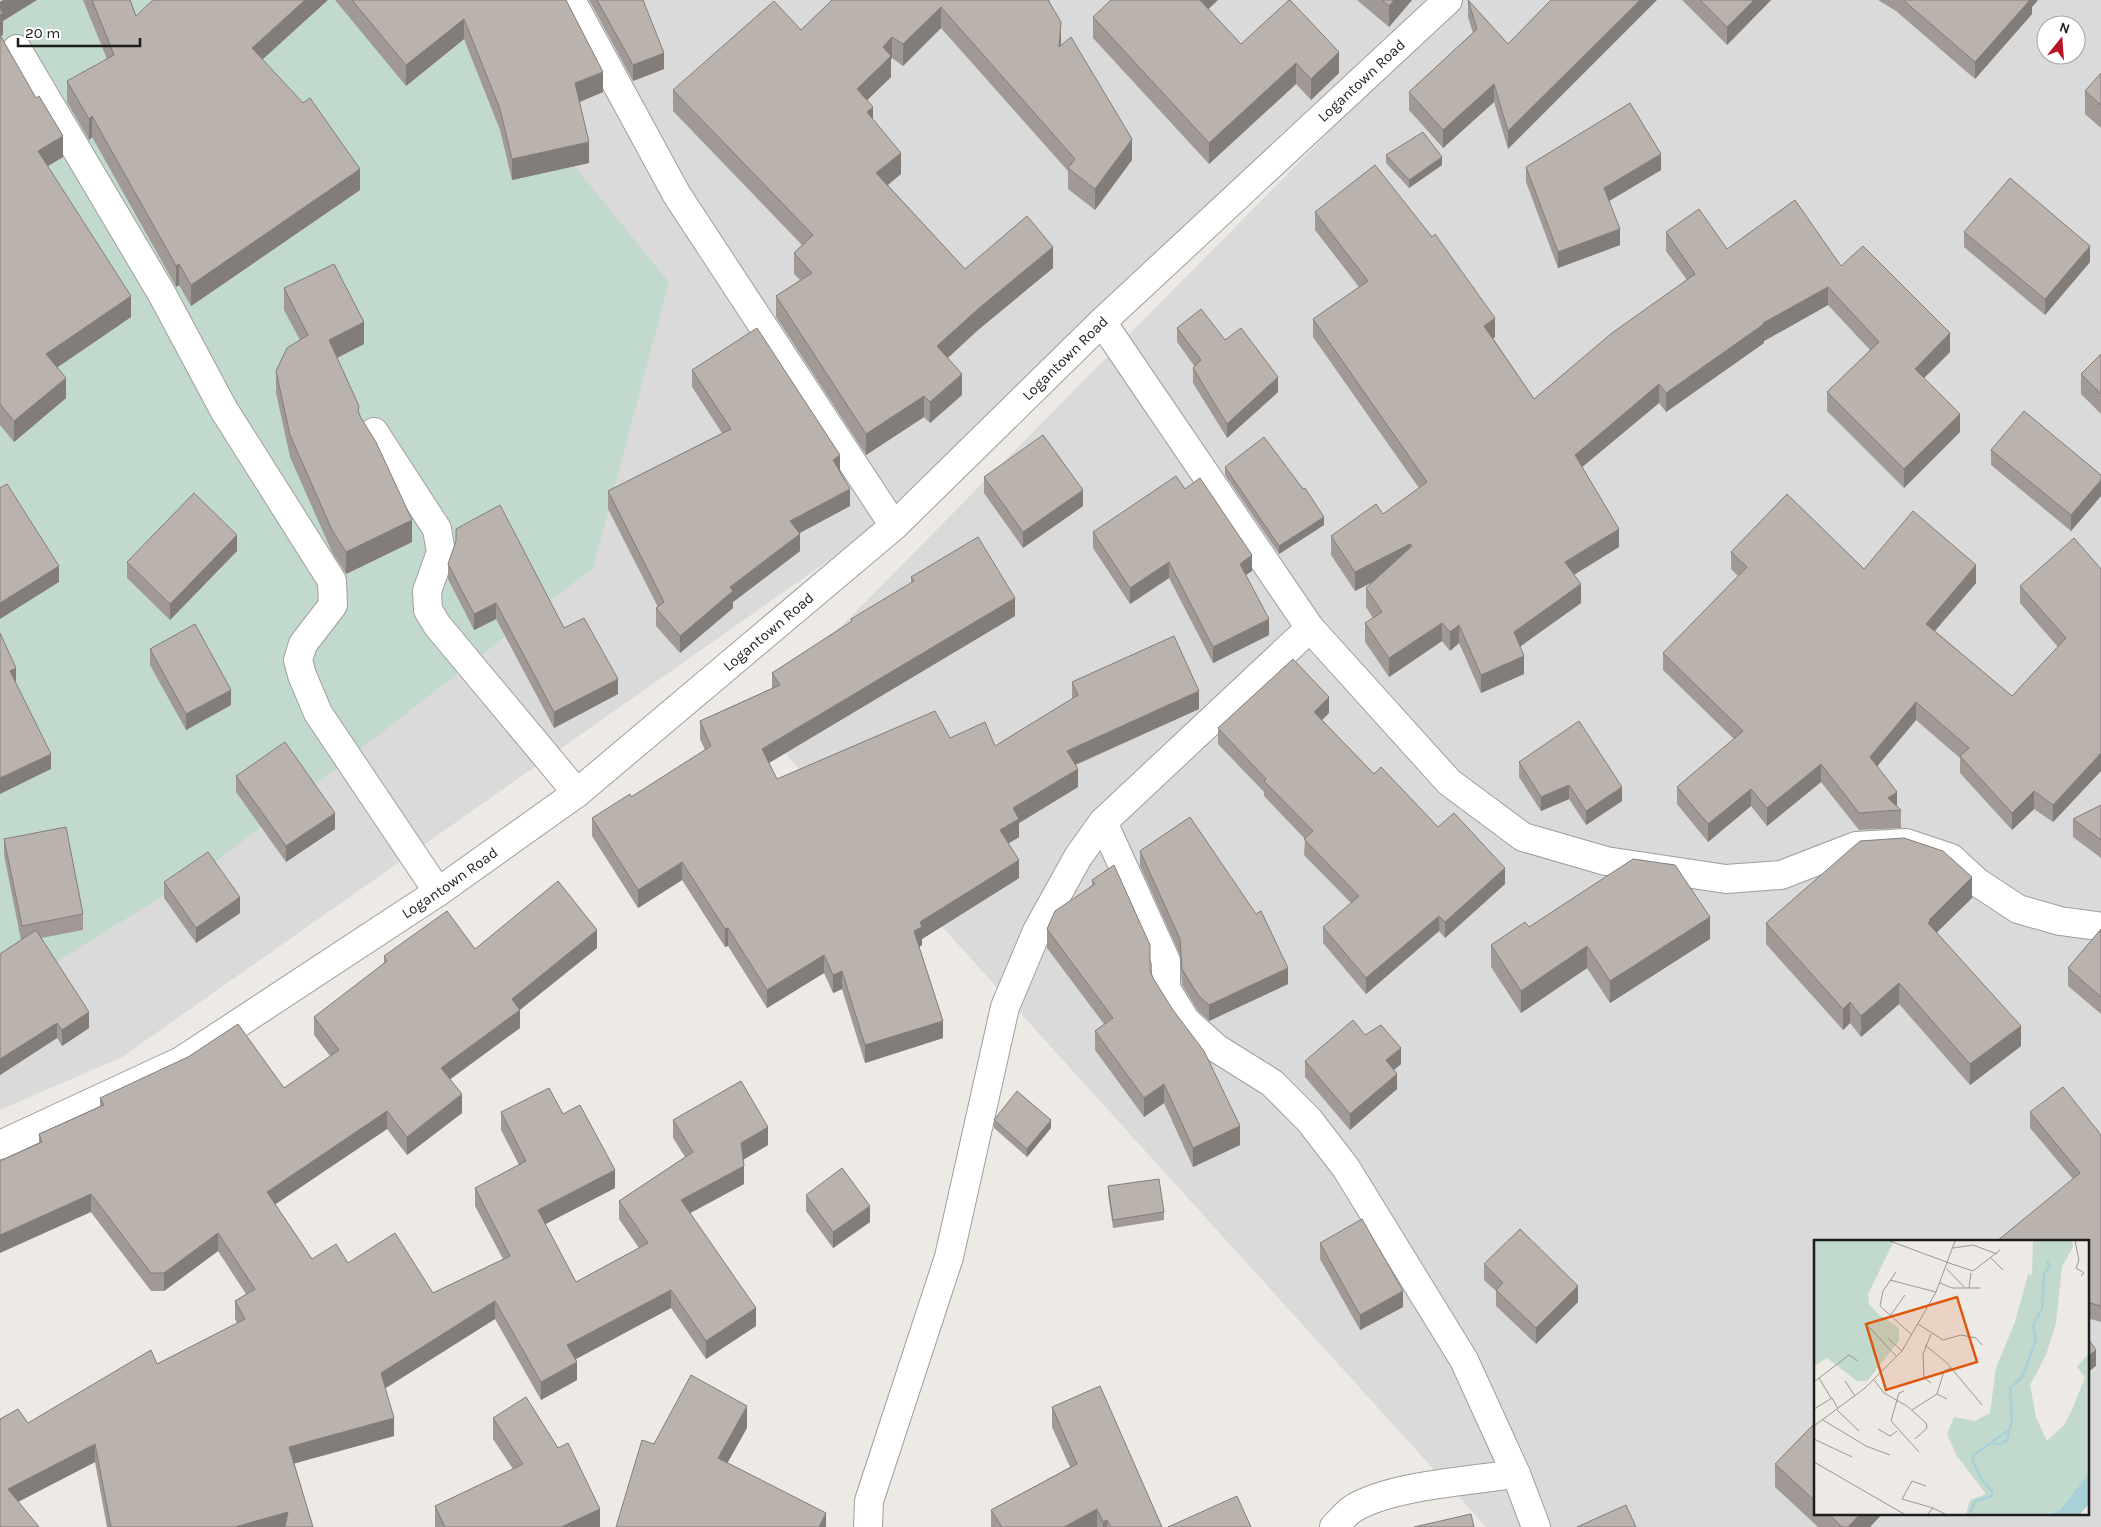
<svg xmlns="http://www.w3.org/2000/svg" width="2101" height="1527" viewBox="0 0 2101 1527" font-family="Karla,sans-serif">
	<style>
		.residential { fill: #dbdada; fill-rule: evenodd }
		.wetland { fill: #c2dacd }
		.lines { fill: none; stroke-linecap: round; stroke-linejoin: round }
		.minor-casing { stroke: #9e9e9e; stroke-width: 30 }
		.minor { stroke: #fff; stroke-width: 28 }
		.wall { fill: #a09995 }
		.shaded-wall { fill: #827d79 }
		.building { fill: #bab2ad; stroke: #827d79 }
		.labels { text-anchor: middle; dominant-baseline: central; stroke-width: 5; stroke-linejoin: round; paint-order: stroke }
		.street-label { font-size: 15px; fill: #1d1d1d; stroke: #fff }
		.inset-river { fill: none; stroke: #a8d1d7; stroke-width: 2.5 }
		.inset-road { fill: none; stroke: #9a9794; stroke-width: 1 }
		.view { fill: #de560d; fill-opacity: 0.15; stroke: #de560d; stroke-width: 2.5 }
		.inset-edge { fill: none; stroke: #1d1d1d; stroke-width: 2.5 }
	</style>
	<rect width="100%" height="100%" fill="#ede9e4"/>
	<path class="residential" d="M0 0H1451L886 520 122 1057 0 1110Z
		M1459 0H2101V1527H1486L752 717ZM2046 25H2076V55H2046ZM1815 1241H2087V1513H1815Z"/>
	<path class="wetland" d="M0 0H439L669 282 593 568 208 868 0 997Z"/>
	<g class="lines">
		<g class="minor-casing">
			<g id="minor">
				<path d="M571 0 677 195 894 526"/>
				<path d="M17 49 162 294 224 410 332 581 333 605 303 644 298 660 302 675 318 713 438 892"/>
				<path d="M1102 322 1310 628 1449 782 1523 837 1606 861 1726 879 1781 875 1856 846 1906 843 1951 858 1977 882 2018 909 2060 921 2097 926 2101 928"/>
				<path d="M374 432 437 529 441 552 427 591 428 610 437 625 577 793"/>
				<path d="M1103 822 1166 961V989L1186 1021 1216 1048 1272 1083 1309 1120 1346 1168 1464 1360 1516 1474 1536 1527"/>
				<path id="s1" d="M0 1145 181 1061 438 892 577 793 894 526 1102 322 1448 0"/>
				<path d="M868 1527 869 1501 949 1257 1005 1007 1037 931 1078 857 1103 822 1310 628"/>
				<path d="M1334 1527C1339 1522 1345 1515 1351 1510 1386 1486 1473 1480 1516 1474"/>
			</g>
		</g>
		<use href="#minor" class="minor"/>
	</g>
	<path class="wall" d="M0 0 3 21V35L1 36 63 157 48 166 131 317 58 367 66 398 14 442 0 425Z
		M83 0H130L136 16 262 59 360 190 191 306 179 285 176 287 174 283 92 137 89 140 67 102V81L107 59Z
		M335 0H566L603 92 579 102 589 163 512 180 500 130 464 39 406 86Z
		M589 0H643L664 69 633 81Z
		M832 0H1050L1049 1 1061 45 1132 160 1095 210 1068 189V171L941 28 903 66 892 58 891 59V77L867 100 873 119 901 174 888 185 965 269 1053 268 978 330 947 358 962 395 930 423 924 417 866 455 776 317V296L800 280 794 274V253L802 245 673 111V90L801 30Z
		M1218 0 1208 9 1241 44 1339 73 1311 100 1296 84 1209 164 1093 38V17Z
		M1357 0H1412L1389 27Z
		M1468 0 1508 44 1551 0 1508 149 1494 102 1443 148 1409 110V92L1473 33 1468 17Z
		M1682 0H1771L1727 45Z
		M1878 0H2038L2032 7V14L1975 79 1896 11Z
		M2101 73V128L2085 114V91Z
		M1386 155 1442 165 1409 188 1386 163Z
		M1526 167 1661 170 1609 201 1620 245 1558 268 1526 182Z
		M1315 212 1495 337 1493 338 1534 399 1687 280 1666 251V232L1727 249 1841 266 1950 352 1924 378 1960 432 1904 488 1827 411V392L1870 350 1828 305 1764 341V343L1666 412 1659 403 1582 467 1619 547 1574 575 1581 603 1520 646 1524 674 1481 693 1459 643 1450 651 1442 641 1389 677 1365 642V623L1373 618 1366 607V588L1373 582 1355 591 1331 555V536L1383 514 1419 488 1313 337V319L1359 287 1315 230Z
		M1964 232 2090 262 2045 315 1964 247Z
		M284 288 364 344 337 358 359 414 412 542 346 574 332 552 290 457 276 393V371L300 340 284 310Z
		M1177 328 1278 392 1227 438 1193 383V368L1195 367 1177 342Z
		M2101 354V414L2081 394V374Z
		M692 370 840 472 850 506 800 533V551L733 602V608L680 653 656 626V608L658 607 608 509V491L722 433 692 387Z
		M1991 450 2101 475V496L2071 531 1991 465Z
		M1225 467 1303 489 1324 525 1279 554 1225 475Z
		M984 477 1083 506 1023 548 984 493Z
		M1185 489 1252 571 1246 575 1269 635 1213 663 1169 578 1130 604 1093 548V532Z
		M237 551 170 620 127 578V562Z
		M1731 552 1976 583 1935 631 2012 696 2058 647 2020 603V586L2101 569V771L2053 822 2034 809 2012 830 1960 773V758L1916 720 1877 766 1897 806 1901 810V828L1859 830 1821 782 1767 826 1751 806 1708 842 1677 804V787L1734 739 1663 670V653L1738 576 1731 569Z
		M448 564 564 628 618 694 554 728 496 619 474 630 448 579Z
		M911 577 1015 616 769 763 777 779 950 738 995 746 1072 699V682L1199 709 1076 765 1078 787 1019 823V837L1008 844 1019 878 922 939V945L919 947 943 1038 865 1063 842 989 833 993 824 973 767 1008 728 946 725 947 682 880 638 908 592 836V818L631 797 705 750 700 739V721L772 688V673L851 622V619L911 583Z
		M150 649 231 705 186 730 150 665Z
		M1329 713 1322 720 1374 774 1505 884 1445 938 1439 931 1366 994 1323 943V927L1351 903 1304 855 1305 839 1264 796V792L1218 744V728Z
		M1519 762 1622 801 1586 825 1569 799 1541 811 1519 777Z
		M236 776 335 829 286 862 236 792Z
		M2101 805V858L2073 837V819Z
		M4 839 83 914V930L41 938 89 1028 62 1046 57 1038 0 1075V954L21 940 4 855Z
		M1140 851 1288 984 1209 1021 1198 1011 1182 985 1180 955 1140 866Z
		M1092 880 1150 970 1153 978 1240 1145 1193 1167 1164 1103 1144 1117 1095 1050V1031L1104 1024 1047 948V929L1092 885Z
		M164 882 240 913 196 943 164 898Z
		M1972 898 1936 933 2021 1046 1970 1085 1899 1004 1861 1037 1850 1023 1843 1030 1766 944V923Z
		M1529 927 1710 939 1610 1003 1587 968 1521 1013 1491 967V945Z
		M2101 929V1014L2068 986V968Z
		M597 948 520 1010V1028L450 1079 462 1113 407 1155 387 1129 275 1204 312 1259 348 1263 433 1293 503 1259 475 1206V1188L519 1165 501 1130V1112L563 1114 615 1188 545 1224 576 1282 639 1248 619 1219V1201L685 1157 673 1138V1120L768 1145 743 1160 744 1184 690 1213 756 1326 706 1359 671 1308 575 1359 577 1380 541 1400 495 1319 385 1388 394 1436 294 1463 313 1527H107L95 1462 18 1502 0 1527 28 1423 157 1364 237 1323 235 1319V1301L246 1294 218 1251 164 1291H151L39 1144V1134L100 1106V1098L284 1088 330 1056 314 1035V1017L384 964V956L475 949Z
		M1365 1035 1401 1064 1394 1070 1397 1089 1350 1130 1305 1077V1061Z
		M2030 1112 2101 1135V1322L2087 1318V1241L2073 1179 2030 1128Z
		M994 1120 1051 1128 1027 1157 994 1128Z
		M1108 1186 1164 1212V1220L1113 1228 1108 1194Z
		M806 1195 870 1222 833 1248 806 1211Z
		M1320 1243 1403 1307 1360 1330 1320 1259Z
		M1484 1264 1578 1302 1536 1344 1496 1306V1291L1484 1280Z
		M1052 1407 1162 1527H991V1510L1070 1467 1052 1427Z
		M493 1418 600 1527H435V1506L513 1469 493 1439Z
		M1815 1423V1513H1883L1870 1527H1818L1775 1487V1464Z"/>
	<path class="shaded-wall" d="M3 0H37L3 21V35L0 36V2Z
		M305 0H328L252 69V48Z
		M1198 0H1218L1198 19Z
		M1394 0H1412L1389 27V6Z
		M1640 0H1657L1508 149V131Z
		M1754 0H1771L1727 45V27Z
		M2028 0H2038L2032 7V14L1975 79V62Z
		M941 7V28L903 66V44Z
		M464 19V39L406 86V65Z
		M1061 22V43L1059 68V47Z
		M892 37V58L891 59V77L857 110V89L883 47Z
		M1339 52V73L1311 100V79Z
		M664 53V69L633 81V65Z
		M1296 63V84L1209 164V143Z
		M603 72V92L575 104V83Z
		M1494 84V102L1443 148V130Z
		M873 107V128L867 112Z
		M92 116V137L89 140V119Z
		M63 136V157L38 172V151Z
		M1132 139V160L1095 210V189Z
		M589 142V163L512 180V159Z
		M901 153V174L876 194V173Z
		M1661 154V170L1604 204V188Z
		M1442 157V165L1409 188V180Z
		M360 169V190L191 306V285Z
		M1620 229V245L1558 268V252Z
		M2090 246V262L2045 315V299Z
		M1053 247V268L978 330 937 368V346L978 309Z
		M179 264V285L176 287V266Z
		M1828 287V305L1764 341V343L1666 412V393L1763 323Z
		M131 296V317L46 375V354Z
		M1495 318V337L1484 344V326Z
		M364 322V344L329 362V340Z
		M1950 333V352L1915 387V369Z
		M962 374V395L930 423V402Z
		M1278 377V392L1227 438V424Z
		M66 378V398L14 442V421Z
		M1659 384V403L1575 473V455Z
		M924 396V417L866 455V434Z
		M1960 414V432L1904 488V469Z
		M840 455V473L833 460Z
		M2101 480V496L2071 531V515Z
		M850 489V506L790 538V521Z
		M1083 490V506L1023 548V532Z
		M1324 517V525L1279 554V546Z
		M412 520V542L346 574V552Z
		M1619 529V547L1565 580V562Z
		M800 534V551L733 602V608L680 653V636L730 587Z
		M237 535V551L170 620V604Z
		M1410 544V562L1355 591V572Z
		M1252 555V571L1240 579V564Z
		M1169 562V578L1130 604V588Z
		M1976 565V583L1926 641V624Z
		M59 566V582L0 619V603Z
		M1581 584V603L1514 651V632Z
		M1015 598V616L762 767V749Z
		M496 603V619L474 630V614Z
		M1269 619V635L1213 663V647Z
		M1442 623V641L1389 677V658Z
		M1459 625V643L1450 651V632Z
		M1524 656V674L1481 693V675Z
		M16 668V683L10 671Z
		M618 679V694L554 728V712Z
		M231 690V705L186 730V714Z
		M1199 691V709L1067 768V751Z
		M1329 697V713L1314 728V712Z
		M1916 702V720L1870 775V757Z
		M2101 753V771L2053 822V805Z
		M51 754V769L0 794V778Z
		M1821 764V782L1767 826V808Z
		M1078 769V787L1019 823V837L1000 848V830L1013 808Z
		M1569 785V799L1541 811V797Z
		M1622 787V801L1586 825V811Z
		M1751 789V806L1708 842V824Z
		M2034 791V809L2012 830V813Z
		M1897 792V809L1888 798Z
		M335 813V829L286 862V846Z
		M1019 860V878L922 939V945L914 949V931L920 922Z
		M682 862V880L638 908V890Z
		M1505 868V884L1445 938V922Z
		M1972 877V898L1930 939 1928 923 1929 920Z
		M240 897V913L196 943V928Z
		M1439 916V931L1366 994V978Z
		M1710 917V939L1610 1003V981Z
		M728 928V946L725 947V929Z
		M597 930V948L512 1016 520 1010V1028L441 1086V1068L512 999Z
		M1587 946V968L1521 1013V991Z
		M824 955V973L767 1008V990Z
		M1288 968V984L1209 1021V1005Z
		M842 971V989L833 993V975Z
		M1899 983V1004L1861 1037V1016Z
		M1850 1002V1023L1843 1030V1009Z
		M89 1012V1028L62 1046V1030Z
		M943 1021V1038L865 1063V1045Z
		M57 1023V1038L0 1075V1059Z
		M2021 1026V1046L1970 1085V1064Z
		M1401 1048V1064L1386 1076V1060Z
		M1397 1074V1089L1350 1130V1114Z
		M1164 1084V1103L1144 1117V1098Z
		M462 1094V1113L407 1155V1137Z
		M387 1111V1129L267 1210V1192Z
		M1051 1120V1128L1027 1157V1149Z
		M1240 1126V1145L1193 1167V1148Z
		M768 1127V1145L741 1161V1143Z
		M744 1166V1184L681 1218V1200Z
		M615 1170V1188L538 1228V1210Z
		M91 1194V1212L0 1253V1235Z
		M870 1206V1222L833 1248V1232Z
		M218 1233V1251L164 1291V1273Z
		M1578 1286V1302L1536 1344V1328Z
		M671 1290V1308L567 1364V1345Z
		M1403 1291V1307L1360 1330V1315Z
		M495 1301V1319L381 1391V1373Z
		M756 1308V1326L706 1359V1341Z
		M2096 1350V1366L2087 1373V1357Z
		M577 1362V1380L541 1400V1382Z
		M747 1406V1428L718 1480V1458Z
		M394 1418V1436L289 1465V1447Z
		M95 1444V1462L8 1507V1489Z
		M600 1509V1527H561Z
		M1097 1509V1527H1064Z
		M288 1512V1527H235Z
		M826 1513V1527H819Z
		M1861 1513H1883L1870 1527H1848Z
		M1107 1520V1527H1103V1522Z"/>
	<path class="building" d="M92 0H130L136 16 153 0H305L252 48 303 103 310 98 360 169 191 285 179 264 176 266 174 262 92 116 89 119 67 81 114 55Z
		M352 0H566L603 72 575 83 589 142 512 159 500 109 464 19 406 65Z
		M597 0H643L664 53 633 65Z
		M832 0H1048L1061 22 1059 47 1071 37 1132 139 1095 189 1068 168 1075 159 941 7 903 44 892 37 883 47 891 56 857 89 873 107 867 112 901 153 876 173 965 269 1027 216 1053 247 978 309 937 346 962 374 930 402 924 396 866 434 776 296 812 273 794 253 813 235 673 90 774 1 801 30Z
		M1111 0H1200L1241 44 1289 0H1290L1339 52 1311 79 1296 63 1209 143 1093 17Z
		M1382 0H1394L1389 6Z
		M1468 0 1508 44 1551 0H1640L1508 131 1494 84 1443 130 1409 92 1477 29Z
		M1700 0H1754L1727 27Z
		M1903 0H2030L1975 62Z
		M0 7 3 14 0 15Z
		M0 35 36 98 39 96 63 136 38 151 131 296 46 354 66 378 14 421 0 404Z
		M2101 73V105L2085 91Z
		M1630 103 1661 154 1604 188 1620 229 1558 252 1526 167Z
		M1423 132 1442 157 1409 180 1386 155Z
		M1375 165 1432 237 1435 234 1495 318 1484 326 1534 399 1612 333 1695 274 1666 232 1699 209 1727 249 1795 200 1841 266 1863 246 1950 333 1915 369 1960 414 1904 469 1827 392 1879 342 1828 287 1763 323 1764 324 1666 393 1659 384 1575 455 1619 529 1565 562 1581 584 1514 632 1524 656 1481 675 1459 625 1450 632 1442 623 1389 658 1365 623 1382 612 1366 588 1412 546 1410 544 1355 572 1331 536 1376 504 1383 514 1427 482 1313 319 1368 281 1315 212Z
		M2010 178 2090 246 2045 299 1964 232Z
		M334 264 364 322 329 340 359 406 358 411 361 418 376 442 412 520 346 552 332 530 290 435 276 371 287 348 308 335 284 288Z
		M1201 309 1225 340 1241 328 1278 377 1227 424 1193 368 1201 360 1177 328Z
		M757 328 840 455 833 460 850 489 790 521 800 534 730 587 733 591 680 636 656 608 664 602 608 491 731 429 692 370Z
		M2101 354V394L2081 374Z
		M2024 411 2101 475V480L2071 515 1991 450Z
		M1043 435 1083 490 1023 532 984 477Z
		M1264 437 1303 489 1305 488 1324 517 1279 546 1225 467Z
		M1176 476 1185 489 1200 478 1252 555 1240 564 1269 619 1213 647 1169 562 1130 588 1093 532Z
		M7 484 59 566 0 603V488Z
		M194 493 237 535 170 604 127 562Z
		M1787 494 1864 569 1913 511 1976 565 1926 624 2012 696 2066 638 2020 586 2074 538 2101 569V753L2053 805 2034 791 2012 813 1960 756 1969 748 1916 702 1870 757 1897 792 1888 798 1901 810 1859 813 1821 764 1767 808 1751 789 1708 824 1677 787 1743 731 1663 653 1747 567 1731 552Z
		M500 505 564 628 584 618 618 679 554 712 496 603 474 614 448 564 456 541V529Z
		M978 537 1015 598 762 749 777 779 935 711 950 738 985 722 995 746 1078 695 1072 682 1174 636 1199 691 1067 751 1078 769 1013 808 1019 819 1000 830 1019 860 920 922 922 927 914 931 943 1021 865 1045 842 971 833 975 824 955 767 990 728 928 725 929 682 862 638 890 592 818 630 794 631 797 711 746 700 721 780 685 772 673 852 621 851 619 914 581 911 577Z
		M195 624 231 690 186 714 150 649Z
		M0 633 16 668 10 671 51 754 0 778Z
		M1293 659 1329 697 1314 712 1374 774 1381 767 1438 827 1454 813 1505 868 1445 922 1439 916 1366 978 1323 927 1359 896 1304 839 1313 831 1264 781 1266 779 1218 728Z
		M1579 721 1622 787 1586 811 1569 785 1541 797 1519 762Z
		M285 742 335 813 286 846 236 776Z
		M2101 805V840L2073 819Z
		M1190 817 1256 914 1261 911 1288 968 1209 1005 1198 995 1182 969 1180 939 1140 851Z
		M66 827 83 914 22 926 4 839Z
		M1904 838 1943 851 1972 877 1929 920 1930 921 1928 923 2021 1026 1970 1064 1899 983 1861 1016 1850 1002 1843 1009 1766 923 1860 841Z
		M208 852 240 897 196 928 164 882Z
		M1633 859 1675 865 1710 917 1610 981 1587 946 1521 991 1491 945 1525 922 1529 927Z
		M1114 865 1150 945V970L1153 978 1173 1010 1204 1051 1240 1126 1193 1148 1164 1084 1144 1098 1095 1031 1113 1018 1047 929 1055 911 1095 884 1092 880Z
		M558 881 597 930 512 999 520 1010 441 1068 462 1094 407 1137 387 1111 267 1192 312 1259 336 1244 348 1263 395 1233 433 1293 510 1256 475 1188 526 1161 501 1112 549 1088 563 1114 580 1105 615 1170 538 1210 576 1282 648 1243 619 1201 693 1152 673 1120 741 1081 768 1127 741 1143 744 1166 681 1200 756 1308 706 1341 671 1290 567 1345 577 1362 541 1382 495 1301 381 1373 394 1418 289 1447 313 1527H285L288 1512 235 1527H111L95 1444 8 1489 39 1527H0V1419L18 1409 28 1423 151 1350 157 1364 245 1319 235 1301 255 1289 218 1233 164 1273H151L91 1194 0 1235V1161L42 1142 39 1134 104 1105 100 1098 188 1057 238 1024 284 1088 339 1050 314 1017 387 961 384 956 447 911 475 949Z
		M2101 929V997L2068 968Z
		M36 930 89 1012 62 1030 57 1023 0 1059V954Z
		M1353 1020 1365 1035 1381 1025 1401 1048 1386 1060 1397 1074 1350 1114 1305 1061Z
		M2063 1087 2101 1135V1306L2087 1302V1241H1997L2080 1173 2030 1112Z
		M1017 1091 1051 1120 1027 1149 994 1120Z
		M842 1168 870 1206 833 1232 806 1195Z
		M1159 1179 1164 1212 1113 1220 1108 1186Z
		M1362 1219 1403 1291 1360 1315 1320 1243Z
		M1520 1229 1578 1286 1536 1328 1496 1290 1503 1283 1484 1264Z
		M2087 1337 2096 1350 2087 1357Z
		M691 1375 747 1406 718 1458 826 1513 819 1527H616L642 1440 654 1444Z
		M1100 1386 1162 1527H1111L1107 1520 1103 1522 1097 1509 1064 1527H1002L991 1510 1077 1464 1052 1407Z
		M526 1397 558 1448 568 1443 600 1509 561 1527H445L435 1506 523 1464 493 1418Z
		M1815 1423V1501L1775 1464Z
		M1237 1496 1251 1527H1168Z
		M1626 1505 1636 1527H1577Z
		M1828 1513H1861L1848 1527H1842Z
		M1471 1514 1474 1527H1414Z"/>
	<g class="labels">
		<g class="street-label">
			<text stroke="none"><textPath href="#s1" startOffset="1738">Logantown Road</textPath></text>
			<text stroke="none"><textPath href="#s1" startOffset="1332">Logantown Road</textPath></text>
			<text stroke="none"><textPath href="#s1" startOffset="928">Logantown Road</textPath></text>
			<text stroke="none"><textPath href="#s1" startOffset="522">Logantown Road</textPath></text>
		</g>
	</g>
	<g transform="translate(1814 1240)">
		<rect width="275" height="275" fill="#ede9e4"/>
		<path d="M0 1H80L54 54 55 64 63 73 85 88V101L53 141H43L13 118 0 126ZM219 1H258L259 7 248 27 242 83 232 115 216 145 222 177 233 201 251 184 260 165 271 137 263 127 275 113V233L246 270 236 274H152L156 260 172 254 143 216 133 194 140 177 161 181 176 173 182 128 201 82 215 31V36L218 34Z" fill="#c2dacd"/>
		<path d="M275 233V264L266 274H236L246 270Z" fill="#a8d1d7"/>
		<path class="inset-river" d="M178 202 195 190M156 274 161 261 178 256V251L168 240 159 221V215L177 203 187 204 193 200 198 180 196 148 208 137 222 100 219 85 228 69 230 34 235 27 233 20"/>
		<path class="inset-road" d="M76 1 135 23M261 1 265 20 262 28 270 33 267 36M139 8 159 5 183 14M176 17 189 30M135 23 159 31 186 10M133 29 150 47M82 32 69 51 66 66 98 95M76 40 122 52M126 43 138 48H166M155 48 157 33M76 76 91 55M104 84 129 100 147 95 162 98 168 105M54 86 83 117M117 94 109 114 110 138 117 143M74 98 88 111M111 105 133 123 168 165M5 138 17 158M60 140 70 153 93 166 112 183 113 188 101 199M31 141 41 156M0 142 35 115 44 121M90 151 85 153 77 181 105 212M123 154 130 131 137 128M0 169 18 158 24 169M23 170 45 191M98 170 123 154 133 159M9 180 52 206 76 215M0 186 51 148 88 111 122 52 141 1M64 189 76 196 83 191M0 199 38 217M0 222 90 274M112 246 98 241 88 259 119 268M114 274 119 268 131 274"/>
		<path class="view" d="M143 57 163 122 72 150 52 84Z"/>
		<rect width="275" height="275" class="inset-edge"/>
	</g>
	<g transform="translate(2061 40) rotate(17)"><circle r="24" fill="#ffffff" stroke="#a5a5a5"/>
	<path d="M0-4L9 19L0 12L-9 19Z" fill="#b81220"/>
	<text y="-8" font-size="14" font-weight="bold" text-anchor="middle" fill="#1d1d1d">N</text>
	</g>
	<path d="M18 38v8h122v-8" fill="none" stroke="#1d1d1d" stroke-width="2.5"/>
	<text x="25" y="38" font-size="15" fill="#1d1d1d" stroke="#ffffff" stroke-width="4" paint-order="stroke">20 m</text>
</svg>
